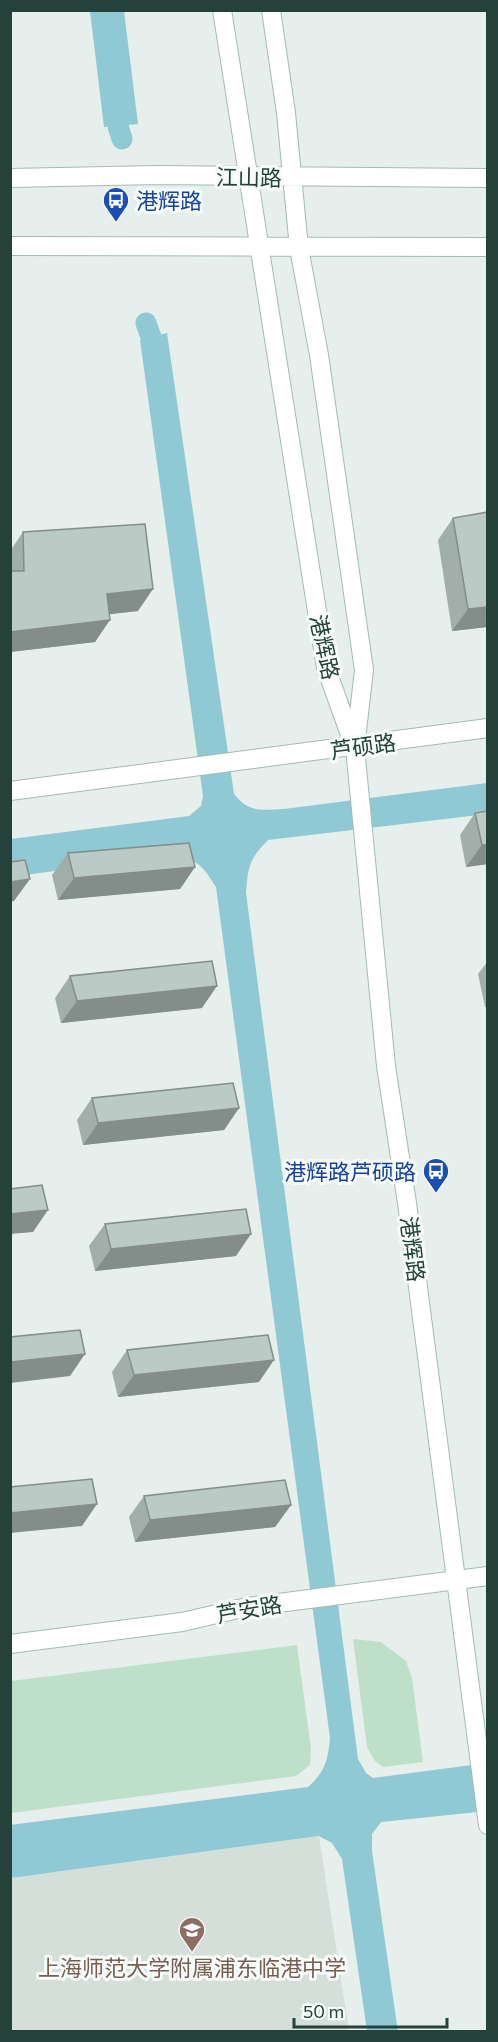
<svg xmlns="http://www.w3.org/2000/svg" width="498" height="2042" viewBox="0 0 498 2042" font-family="Commissioner,'Noto Sans SC',sans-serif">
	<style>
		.built { fill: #d4dfda }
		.green { fill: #bfe0c8 }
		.water { fill: #8ec9d4 }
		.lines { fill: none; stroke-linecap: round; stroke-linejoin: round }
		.canal { stroke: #8ec9d4; stroke-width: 21 }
		.street-casing { stroke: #a8b8b2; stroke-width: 20 }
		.secondary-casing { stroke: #a4bbb3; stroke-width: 20 }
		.street { stroke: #fff; stroke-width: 18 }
		.secondary { stroke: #fff; stroke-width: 18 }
		.wall { fill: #a1aea9 }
		.shaded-wall { fill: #838d89 }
		.building { fill: #bbcac4; stroke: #838d89; stroke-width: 1.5 }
		.labels { text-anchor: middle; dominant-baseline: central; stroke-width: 6; stroke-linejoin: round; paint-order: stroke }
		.street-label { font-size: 22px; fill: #24423a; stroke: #f7fbf9 }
		.transit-label { font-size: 22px; fill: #164399; stroke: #f7fbf9; text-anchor: start }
		.education-label { font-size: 22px; fill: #785e54; stroke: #f7fbf9 }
	</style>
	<rect width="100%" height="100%" fill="#e6efeb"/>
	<path class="built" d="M319 1836 349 2031H11L10 1878Z"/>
	<path class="green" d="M353 1639 381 1642 406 1661 412 1678 423 1762 383 1767 374 1760 367 1747Z
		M297 1645 311 1749 310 1765 296 1776 11 1813V1681Z"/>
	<path class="water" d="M90 11H124L138 124 104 127Z
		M167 333 234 794C249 813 262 810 284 809L487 783V814L268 840C249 859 248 867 246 893L358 1759 366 1773 373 1778 487 1763V1811L381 1822 372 1834V1851L398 2032 367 2031 342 1859 332 1843 319 1836 11 1878 10 1825 308 1787C325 1772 328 1760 330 1738L216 887C200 861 194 857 163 856L11 877V839L189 816 201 806 203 796 140 340Z"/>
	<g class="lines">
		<path class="canal" d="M118 126 122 139
			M146 323 151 337"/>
		<g class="street-casing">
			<path id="street" d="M10 791 488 728"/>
		</g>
		<g class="secondary-casing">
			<path id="secondary" d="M222 10 326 668 353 743
				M271 10 286 113 299 248 319 355 364 670 355 748 386 1066 407 1203 488 1825
				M10 178 157 175 488 178
				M10 246 488 247
				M10 1644 182 1622 247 1607 488 1576"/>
		</g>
		<use href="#street" class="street"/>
		<use href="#secondary" class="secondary"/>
	</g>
	<path class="wall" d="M453 518 488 627 452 631 438 540Z
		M23 532 138 611 110 614 95 642 10 652V551Z
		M488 811V864L466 867 460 835 475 813Z
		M68 853 195 867 180 889 58 900 52 875Z
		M488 961V1007H485L478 974Z
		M70 976 202 1008 61 1023 55 998Z
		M92 1098 239 1108 224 1130 83 1145 77 1120Z
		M105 1224 236 1256 95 1271 89 1246Z
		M127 1350 259 1382 118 1397 112 1372Z
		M144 1496 291 1505 275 1527 135 1542 129 1517Z"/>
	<path class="shaded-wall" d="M153 589 138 611 92 616 107 594Z
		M488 607V627L452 631 468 609Z
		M110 620 95 642 10 652V632Z
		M482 845H488V864L466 867Z
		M195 867 180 889 58 900 74 878Z
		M30 879 14 901 10 902V882Z
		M217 986 202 1008 61 1023 77 1001Z
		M239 1108 224 1130 83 1145 98 1123Z
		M48 1210 33 1232 10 1234V1214Z
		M251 1234 236 1256 95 1271 111 1249Z
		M85 1354 70 1376 10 1383V1362Z
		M274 1360 259 1382 118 1397 134 1375Z
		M97 1504 82 1526 10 1533V1513Z
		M291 1505 275 1527 135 1542 150 1520Z"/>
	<path class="building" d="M488 512V607L468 609 453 518Z
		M145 524 153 589 107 594 110 620 10 632V571H24L23 532Z
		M488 811V845H482L475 813Z
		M189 843 195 867 74 878 68 853Z
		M25 860 30 879 10 882V862Z
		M212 961 217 986 77 1001 70 976Z
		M233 1083 239 1108 98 1123 92 1098Z
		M42 1185 48 1210 10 1214V1189Z
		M246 1209 251 1234 111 1249 105 1224Z
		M80 1330 85 1354 10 1362V1337Z
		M268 1335 274 1360 134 1375 127 1350Z
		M92 1479 97 1504 10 1513V1487Z
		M285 1480 291 1505 150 1520 144 1496Z"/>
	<defs>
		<g id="bus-pin" transform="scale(1.35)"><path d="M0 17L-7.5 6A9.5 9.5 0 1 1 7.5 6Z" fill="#1a4fb4" stroke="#f7fbf9"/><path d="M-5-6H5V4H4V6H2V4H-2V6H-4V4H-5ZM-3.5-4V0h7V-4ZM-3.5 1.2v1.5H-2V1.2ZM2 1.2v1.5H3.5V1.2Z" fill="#fff"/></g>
		<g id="school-pin" transform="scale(1.35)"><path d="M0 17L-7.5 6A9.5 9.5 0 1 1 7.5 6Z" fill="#8d6e63" stroke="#f7fbf9"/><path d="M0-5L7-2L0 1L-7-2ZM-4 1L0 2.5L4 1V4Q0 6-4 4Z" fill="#fff"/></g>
	</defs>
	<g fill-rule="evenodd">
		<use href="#bus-pin" x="116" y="200"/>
		<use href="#bus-pin" x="436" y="1171"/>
		<use href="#school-pin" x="192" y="1930"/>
	</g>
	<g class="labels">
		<g class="street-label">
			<text transform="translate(249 177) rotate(1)">江山路</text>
			<text transform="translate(325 647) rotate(78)">港辉路</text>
			<text transform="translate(363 746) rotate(-8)">芦硕路</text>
			<text transform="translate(413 1249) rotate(83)">港辉路</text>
			<text transform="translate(249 1609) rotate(-10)">芦安路</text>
		</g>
		<g class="transit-label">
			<text x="136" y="200">港辉路</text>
			<text x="416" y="1171" text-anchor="end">港辉路芦硕路</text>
		</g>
		<g class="education-label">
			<text x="192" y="1967">上海师范大学附属浦东临港中学</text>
		</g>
	</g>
	<rect width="498" height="2042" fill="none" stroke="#24423a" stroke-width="24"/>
	<path d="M294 2018v9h153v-9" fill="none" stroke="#24423a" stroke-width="3"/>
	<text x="303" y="2018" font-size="18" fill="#24423a" stroke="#f7fbf9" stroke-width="4.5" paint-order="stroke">50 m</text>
</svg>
